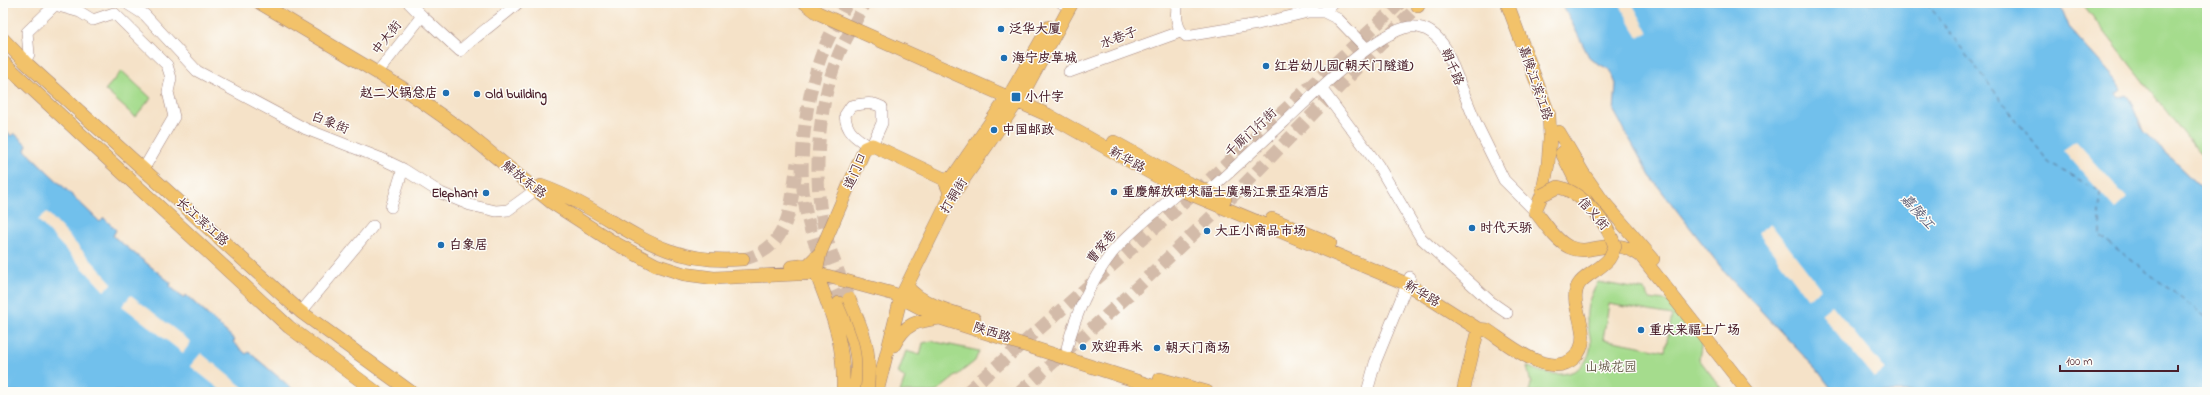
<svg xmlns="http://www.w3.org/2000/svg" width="2210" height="395" viewBox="0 0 2210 395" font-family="'Indie Flower','LXGW WenKai TC',sans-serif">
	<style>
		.green { fill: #a5dc8d; stroke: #787e5c; fill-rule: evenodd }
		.water { fill: #71c0ec; stroke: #5e708c }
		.pier { fill: #f5e2c8 }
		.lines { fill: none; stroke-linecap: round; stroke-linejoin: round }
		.ferry { stroke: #58576f; stroke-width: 1; stroke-dasharray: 5 4; stroke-linecap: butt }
		.major-tunnel { stroke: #d3bba9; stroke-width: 13; stroke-dasharray: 13 6; stroke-linecap: butt }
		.minor-casing { stroke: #a0807a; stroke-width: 12 }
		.major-casing { stroke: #a0807a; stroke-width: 14 }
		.minor { stroke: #fff; stroke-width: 11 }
		.major { stroke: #f2c26a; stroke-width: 13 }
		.major-bridge-casing { stroke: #a0807a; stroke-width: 14; stroke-linecap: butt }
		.major-bridge { stroke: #f2c26a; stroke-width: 13 }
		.poi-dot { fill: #1f6fb2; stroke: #fdfcf7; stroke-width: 1.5 }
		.labels { text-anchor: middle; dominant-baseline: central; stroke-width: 3; stroke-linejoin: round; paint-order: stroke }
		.poi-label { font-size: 13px; font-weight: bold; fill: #4a1f2b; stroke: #fdfcf7; text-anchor: start }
		.street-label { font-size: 13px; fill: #4a1f2b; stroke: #fdfcf7 }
		.park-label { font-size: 13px; fill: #655848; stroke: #fdfcf7 }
		.water-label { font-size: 14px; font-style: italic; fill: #58576f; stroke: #fdfcf7 }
	</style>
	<rect width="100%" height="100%" fill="#fdfcf7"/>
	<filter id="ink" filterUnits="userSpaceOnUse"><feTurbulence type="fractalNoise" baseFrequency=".025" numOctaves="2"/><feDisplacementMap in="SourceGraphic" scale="8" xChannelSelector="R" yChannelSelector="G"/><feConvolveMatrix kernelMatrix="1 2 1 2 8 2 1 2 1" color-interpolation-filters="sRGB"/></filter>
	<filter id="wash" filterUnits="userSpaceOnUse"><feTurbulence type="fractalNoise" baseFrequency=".012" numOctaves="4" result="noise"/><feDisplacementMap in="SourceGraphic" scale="16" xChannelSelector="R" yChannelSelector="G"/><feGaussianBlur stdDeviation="0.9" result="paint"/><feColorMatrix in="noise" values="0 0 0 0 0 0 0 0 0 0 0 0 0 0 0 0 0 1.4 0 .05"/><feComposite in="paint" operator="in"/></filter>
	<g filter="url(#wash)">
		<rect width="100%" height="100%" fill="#f5e2c8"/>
		<path class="green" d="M2082 3H2207V156L2199 153Z
			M122 71 151 98 135 117 105 90Z
			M1598 282 1644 290 1650 299 1672 302 1702 340 1699 359 1724 392H1529L1531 384 1527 366C1548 377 1583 381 1590 350 1593 337 1585 324 1587 311 1588 300 1593 291 1598 282ZM1609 304 1672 315 1665 351 1603 339Z
			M931 341 979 351 975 361 936 392H900L905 378 898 373 906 351 920 355 923 343Z"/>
		<path class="water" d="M1562 3H2057L2061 7 2070 29 2117 81 2122 90 2117 94 2119 98 2126 95 2130 100 2143 131 2207 194V392H1834L1817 370 1727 275 1650 176 1614 111 1616 84 1610 70 1590 59Z
			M3 129 11 136 14 133 27 145 25 150 100 222 104 218 116 230 113 236 171 283 170 286 183 298 186 295 235 340 233 342 246 354 249 352 296 392H3Z"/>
		<path class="pier" d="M1619 3H1632L1648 32 1638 38Z
			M2076 141 2127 198 2115 209 2063 150Z
			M47 212 112 283 104 291 38 220Z
			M1771 224 1821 289 1808 299 1758 233Z
			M131 295 191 342 183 353 122 306Z
			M1832 305 1885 369 1874 378 1821 314Z
			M201 353 224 372 249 392H223L190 366Z"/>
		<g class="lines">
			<path class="ferry" d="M1927 3 2050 164 2100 191V236L2207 318"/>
		</g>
	</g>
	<g filter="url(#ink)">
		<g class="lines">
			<path class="major-tunnel" d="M743 259C791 249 791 203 797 163
				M849 299C839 273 827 246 822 218 813 168 819 99 840 51 848 35 857 19 865 3
				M839 303C827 275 815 249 808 220 795 171 805 93 825 46 831 32 840 17 847 3
				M967 392 1195 193 1400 3
				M1020 392 1128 296 1231 198 1418 6"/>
			<g class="minor-casing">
				<path id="minor" d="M126 3 145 15 197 71 306 129 380 158 403 169 441 193 470 205 496 211 508 210 541 186
					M1062 3H1063
					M1178 3C1175 14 1176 29 1186 36L1258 24 1308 12H1324L1338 19 1367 49
					M1324 12 1333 3
					M422 16 460 51C478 34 499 20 518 3
					M25 62 29 54 27 32 55 5 80 12 93 20 114 13 167 65 171 78 168 92 174 117 143 170
					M1069 72 1180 32
					M377 73 422 16 409 3
					M1321 88 1378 165 1421 238 1491 302 1507 313
					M869 146C856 138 846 132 845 115L851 106C862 104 871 101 882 107V123L872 145
					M1203 196C1230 172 1257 147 1284 122 1310 98 1376 32 1409 27 1426 25 1438 36 1446 49L1476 123 1504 180 1535 211
					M391 207 403 169
					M301 312 373 226
					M1067 348C1075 315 1091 280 1112 253 1133 227 1163 208 1186 185
					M1367 392 1375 363 1410 277"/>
			</g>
			<g class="major-casing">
				<path id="major" d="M260 3 401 87 465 132 551 202 613 242 656 265 684 274 714 278 816 273 894 294 940 318 1171 392
					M805 3 818 13 1048 115 1181 190 1407 284 1478 329 1463 392
					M1507 3 1549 115 1550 138 1548 164 1542 195 1535 211C1545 223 1555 240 1569 247 1593 258 1610 233 1641 256L1748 392
					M1418 6 1419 3
					M3 39 25 62 301 312 411 392
					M3 62 289 327 376 392
					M1559 132 1583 173 1602 200 1653 259
					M1114 142 1188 183 1225 199
					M1562 153 1588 205
					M944 179 953 177 1012 91 1049 27
					M541 186C618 213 651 267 743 259
					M1272 219 1330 243
					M791 267 808 265 820 253
					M907 286C918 303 955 313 974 319
					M839 303C852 333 863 358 854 392
					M1478 329 1487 330C1508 344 1549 380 1574 358 1588 345 1582 326 1577 309
					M894 345C905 323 917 321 940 318
					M1160 379 1207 392
					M843 392C845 343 833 317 816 273L820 253 865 148 872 145 944 179 949 190V200
					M877 392 901 297 949 200 1022 95 1072 3"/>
			</g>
			<use href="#minor" class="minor"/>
			<use href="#major" class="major"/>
			<g class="major-bridge-casing">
				<path id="major-bridge" d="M1542 195 1558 187C1583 192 1607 223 1615 246 1613 250 1611 257 1608 260 1591 278 1569 277 1577 309
					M849 299C865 335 872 352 867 392"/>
			</g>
			<use href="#major-bridge" class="major-bridge"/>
		</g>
	</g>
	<g class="poi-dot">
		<circle cx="1001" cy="29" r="4"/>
		<circle cx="1004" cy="58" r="4"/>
		<circle cx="1266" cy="66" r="4"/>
		<circle cx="446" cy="93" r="4"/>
		<circle cx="477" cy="94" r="4"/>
		<rect x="1011" y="92" width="10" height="10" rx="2"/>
		<circle cx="994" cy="130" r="4"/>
		<circle cx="1114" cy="192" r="4"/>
		<circle cx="486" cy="193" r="4"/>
		<circle cx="1472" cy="228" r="4"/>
		<circle cx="1207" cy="231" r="4"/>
		<circle cx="441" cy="245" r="4"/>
		<circle cx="1641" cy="330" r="4"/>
		<circle cx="1083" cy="347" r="4"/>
		<circle cx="1157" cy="348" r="4"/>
	</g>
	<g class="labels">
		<g class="poi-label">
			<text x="1009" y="29">泛华大厦</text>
			<text x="1012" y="58">海宁皮草城</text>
			<text x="1274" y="66">红岩幼儿园(朝天门隧道)</text>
			<text x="438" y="93" text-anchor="end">赵二火锅总店</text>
			<text x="485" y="94">Old building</text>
			<text x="1025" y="97">小什字</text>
			<text x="1002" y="130">中国邮政</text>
			<text x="1122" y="192">重慶解放碑來福士廣場江景亞朵酒店</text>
			<text x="478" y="193" text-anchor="end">Elephant</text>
			<text x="1480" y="228">时代天骄</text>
			<text x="1215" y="231">大正小商品市场</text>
			<text x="449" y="245">白象居</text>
			<text x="1649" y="330">重庆来福士广场</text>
			<text x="1091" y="347">欢迎再米</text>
			<text x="1165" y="348">朝天门商场</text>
		</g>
		<g class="street-label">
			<text transform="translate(387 38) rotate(-52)">中大街</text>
			<text transform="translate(1119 38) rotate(-21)">水巷子</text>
			<text transform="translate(1452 67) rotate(67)">朝千路</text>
			<text transform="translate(1535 83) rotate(71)">嘉陵江滨江路</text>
			<text transform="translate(330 123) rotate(22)">白象街</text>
			<text transform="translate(1251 133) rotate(-43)">千厮门行街</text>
			<text transform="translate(1127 160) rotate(29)">新华路</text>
			<text transform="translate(856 171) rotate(-66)">道门口</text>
			<text transform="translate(524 180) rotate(38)">解放东路</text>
			<text transform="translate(954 196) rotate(-58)">打铜街</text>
			<text transform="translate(1593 214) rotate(48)">信义街</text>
			<text transform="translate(202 222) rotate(42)">长江滨江路</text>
			<text transform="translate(1102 247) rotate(-51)">曹家巷</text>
			<text transform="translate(1422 294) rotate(31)">新华路</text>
			<text transform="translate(992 333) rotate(18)">陕西路</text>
		</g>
		<g class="park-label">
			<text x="1611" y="367">山城花园</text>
		</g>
		<g class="water-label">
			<text transform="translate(1917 212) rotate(48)">嘉陵江</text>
		</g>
	</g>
	<rect width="2210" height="395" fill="none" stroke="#fdfcf7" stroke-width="16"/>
	<path d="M2060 365v6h118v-6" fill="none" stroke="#4a1f2b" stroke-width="2"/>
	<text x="2066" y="365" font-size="12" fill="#4a1f2b" stroke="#fdfcf7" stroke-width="3" paint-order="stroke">100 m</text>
</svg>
